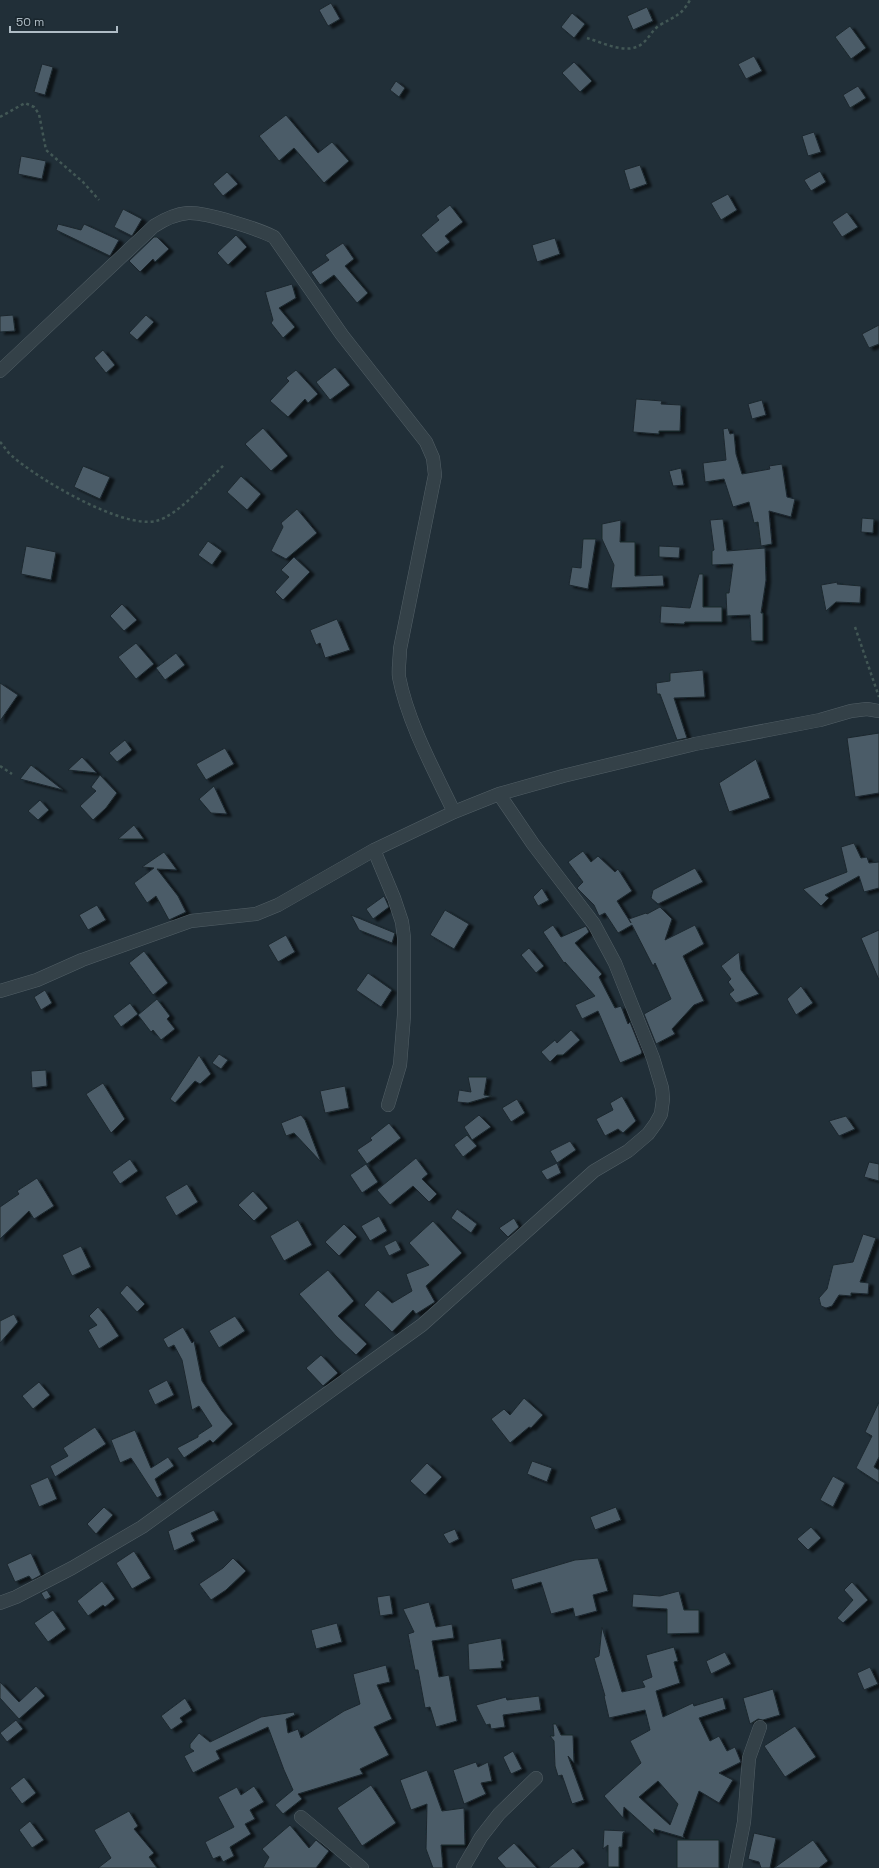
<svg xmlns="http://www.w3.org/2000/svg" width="879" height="1868" viewBox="0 0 879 1868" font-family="'Space Grotesk',sans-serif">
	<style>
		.building { fill: #4c5c67; stroke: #1c282f; fill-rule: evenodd; filter: url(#shadow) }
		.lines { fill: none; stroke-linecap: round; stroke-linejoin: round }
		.minor-casing { stroke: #525f66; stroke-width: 14 }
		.path { stroke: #425755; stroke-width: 2.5; stroke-dasharray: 3 3; stroke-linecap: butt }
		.minor { stroke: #344148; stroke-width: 13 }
	</style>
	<defs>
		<filter id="shadow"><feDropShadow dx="4.5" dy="2.5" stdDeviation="1" flood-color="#0009"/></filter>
	</defs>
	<rect width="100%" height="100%" fill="#212f38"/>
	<path class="building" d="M331 3 340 19 328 26 319 10Z
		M647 7 653 21 633 30 627 16Z
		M572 13 585 24 574 38 561 27Z
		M850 26 866 48 851 59 835 37Z
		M754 56 762 71 746 79 738 64Z
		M574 62 592 81 580 92 562 73Z
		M42 64 53 67 45 95 34 92Z
		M396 81 405 88 399 97 390 90Z
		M858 86 866 98 850 108 843 95Z
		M286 115 318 153 332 142 349 161 324 183 294 148 279 161 259 136Z
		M814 132 821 152 808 156 802 136Z
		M21 156 46 161 42 179 18 174Z
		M640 165 647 184 630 190 624 170Z
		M820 171 826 182 811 191 804 180Z
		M227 172 238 184 223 196 213 184Z
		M728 194 737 210 721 220 711 203Z
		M450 205 463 222 445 236 450 242 436 253 421 235 439 220 436 216Z
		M123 209 142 219 132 236 114 227Z
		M847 212 858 227 842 237 832 222Z
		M58 224 81 230 84 224 119 240 110 256 56 230Z
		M236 235 247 247 228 265 217 253Z
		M154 237H157L169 249 155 262 153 259 140 272 129 261Z
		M555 238 560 254 537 262 532 245Z
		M343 243 354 259 345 266 368 293 357 303 334 275 320 285 311 272 329 260 325 255Z
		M292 284 296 298 279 308 295 327 283 338 271 323 273 320 265 291 266 292Z
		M13 315 15 331 0 332V316Z
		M146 315 154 322 137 340 129 333Z
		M879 325V344L869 348 862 334Z
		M103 350 115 365 106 373 94 358Z
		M335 367 350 385 330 400 316 382Z
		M296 370 318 394 308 403 305 399 288 417 270 401 289 381 286 378Z
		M636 399 662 401 661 404 681 405 680 431H659V434L633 432Z
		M762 400 766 415 752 419 748 404Z
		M263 428 288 456 271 471 245 444Z
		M728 428 730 434 734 433 736 454 742 474 770 469 769 466 782 464 787 497 795 499 791 517 769 511 772 544 761 546 758 522 754 523 749 502 733 507 724 479 705 482 703 463 726 460 723 429Z
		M83 466 110 477 100 499 74 487Z
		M681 468 684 485 673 486 669 471Z
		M241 476 261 494 247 510 227 492Z
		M297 509 317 533 286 559 271 551 283 527 281 523Z
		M862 518 874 519 873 533 861 532Z
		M723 519 727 551 765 548 766 580 761 613H763V641H751L750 615 727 616 726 593H729L733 564 712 565V551L714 550 710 520Z
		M621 520 620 542H635V576L663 575 664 586 611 588 614 565 602 539V524Z
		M583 539H596L588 589 569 585 572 567 581 568Z
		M208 541 222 551 212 565 198 555Z
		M26 546 56 552 51 580 21 574Z
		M659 546 680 547 679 558 659 557Z
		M294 557 310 572 283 600 275 592 289 577 281 570Z
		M699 574H703V607H722V622H685L684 624 660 623 661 606 690 608Z
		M838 582 837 584 861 586 860 603 836 602 826 611 821 585Z
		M122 604 137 620 124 631 110 616Z
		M337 619 350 650 325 658 320 643 316 645 310 630Z
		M136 643 154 664 136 679 118 657Z
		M176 653 185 665 165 680 156 668Z
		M703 670 705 697 674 698 687 738 677 740 660 694H657L656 683 670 681V673Z
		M0 683 18 695 0 721Z
		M879 733V793L855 797 847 738Z
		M125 740 132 750 117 762 109 753Z
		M225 748 234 764 206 780 196 764Z
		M82 757 97 773 68 770Z
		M756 759 770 798 729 812 719 783Z
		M31 765 63 790 20 779Z
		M100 775 117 793 106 808 93 820 80 806 96 791 91 787Z
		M214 786 227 814 211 813 199 799Z
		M40 800 49 810 38 820 28 811Z
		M134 825 144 839H118Z
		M854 843 861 858 867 857 869 863 879 862V888L864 892 859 876 825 895 829 898 821 906 803 889 847 872 841 847Z
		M583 851 591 862 598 856 615 872 618 869 632 891 617 901 631 923 629 919 646 913 647 914 660 907 672 919 665 940 695 925 704 944 683 956 704 1001 694 1005 672 1029 675 1034 656 1044 644 1014 671 999 655 963 653 966 632 925 618 933 605 913 599 916 594 905 577 888 583 882 568 862Z
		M164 852 177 870 157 869 178 896 186 912 169 920 156 896 147 903 134 883 154 868 142 867Z
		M695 868 703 882 658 904 651 898 653 890Z
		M542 888 549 900 538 906 533 897Z
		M384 896 389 907 373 919 366 909Z
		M97 905 106 920 88 930 79 915Z
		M445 910 469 924 454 949 430 935Z
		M351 915 395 933 392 943 359 930Z
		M553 925 561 937 586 926 589 932 575 943 602 974 599 977 615 1008 621 1006 628 1024 630 1022 642 1052 641 1054 620 1063 598 1011 582 1019 575 1005 595 996 565 962 564 963 543 932Z
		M879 930V980L861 938Z
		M286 935 295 952 278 962 268 945Z
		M529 948 544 966 536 973 521 955Z
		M144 951 168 983 153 995 129 963Z
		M739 952 741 970 759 994 736 1003 729 994 734 990 728 982 731 979 721 966Z
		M368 973 392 990 381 1007 356 990Z
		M801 986 813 1003 796 1015 787 999Z
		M45 990 52 1003 41 1010 34 997Z
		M157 999 170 1016 167 1019 175 1029 161 1040 153 1030 151 1032 138 1015Z
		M130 1003 138 1014 121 1027 113 1016Z
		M571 1030 580 1040 563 1055H557L550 1062 541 1052 555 1040 557 1043Z
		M219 1054 228 1060 221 1069 212 1063Z
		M199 1055 211 1074 200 1084 195 1081 175 1103 170 1099Z
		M46 1070 47 1086 32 1088 31 1071Z
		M468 1077H487L484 1095 492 1096 468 1103 457 1102 459 1090 471 1092Z
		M103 1083 125 1119 111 1133 86 1094Z
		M345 1086 349 1108 325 1113 320 1091Z
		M622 1096 636 1121 623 1133 618 1129 605 1136 596 1119 613 1110 610 1103Z
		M517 1099 525 1113 511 1122 502 1108Z
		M301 1115 305 1120 321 1162 294 1133 286 1136 281 1123Z
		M479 1115 491 1127 472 1140 464 1127Z
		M846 1116 855 1129 839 1136 829 1121Z
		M389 1123 401 1138 367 1164 357 1150 372 1140 370 1138Z
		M467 1135 477 1146 463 1157 454 1145Z
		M570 1141 576 1150 557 1163 550 1151Z
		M416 1158 428 1174 422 1179 437 1194 429 1202 413 1186 390 1205 377 1190Z
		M130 1159 138 1171 120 1184 112 1172Z
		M869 1162 879 1164V1181L864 1177Z
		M557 1163 561 1173 547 1180 541 1171Z
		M366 1164 378 1182 362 1193 350 1175Z
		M37 1178 54 1206 34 1219 29 1211 0 1239V1207L19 1194 17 1191Z
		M187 1184 198 1202 176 1216 165 1197Z
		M253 1191 268 1208 254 1221 238 1205Z
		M457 1209 477 1224 471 1233 451 1218Z
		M379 1216 387 1231 370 1241 361 1226Z
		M514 1218 519 1227 508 1237 499 1228Z
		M298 1220 312 1245 284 1261 270 1236Z
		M433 1221 462 1253 426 1286 435 1302 416 1314 413 1310 392 1332 364 1305 378 1290 392 1303 412 1291 406 1274 429 1265 409 1243Z
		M344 1224 357 1237 339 1256 325 1242Z
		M863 1234 876 1238 860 1282 869 1283 868 1294 851 1293V1296L839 1295 832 1306 826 1308 821 1306 819 1298 827 1289 833 1265 853 1262Z
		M396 1240 401 1250 389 1256 384 1246Z
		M81 1246 91 1267 72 1276 62 1255Z
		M328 1270 354 1301 338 1316 367 1344 356 1355 336 1336 299 1294Z
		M127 1285 145 1304 137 1312 120 1293Z
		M98 1307 107 1318 119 1336 99 1349 88 1330 97 1325 89 1316Z
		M14 1314 18 1322 0 1343V1321Z
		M235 1316 245 1331 219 1348 209 1331Z
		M183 1327 192 1343 194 1341 202 1381 222 1411 233 1424 213 1443 210 1440 184 1458 177 1448 198 1437V1435L212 1426 199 1406 192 1410 182 1360 174 1345 168 1348 163 1339Z
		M321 1355 338 1373 323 1386 306 1368Z
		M167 1380 174 1395 155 1405 148 1390Z
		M39 1382 50 1395 33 1409 22 1396Z
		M524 1398 543 1415 531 1428 529 1427 510 1443 491 1419 504 1409 510 1415Z
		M879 1402V1457L874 1467 879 1470V1483L856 1468 872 1436 865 1432Z
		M95 1427 106 1444 55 1477 50 1466 68 1456 63 1448Z
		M135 1430 151 1468 168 1457 174 1466 155 1479 162 1495 157 1498 131 1458 120 1463 111 1440Z
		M532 1461 552 1468 547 1482 527 1474Z
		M427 1463 442 1477 425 1495 410 1481Z
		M833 1476 845 1483 833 1507 820 1500Z
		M48 1477 57 1499 39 1507 30 1485Z
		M104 1507 113 1515 96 1534 87 1524Z
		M616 1507 621 1520 595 1530 590 1517Z
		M214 1510 219 1520 191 1533 195 1541 174 1551 168 1531Z
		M811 1527 821 1538 808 1550 797 1539Z
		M455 1529 459 1539 449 1544 443 1534Z
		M134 1551 151 1578 132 1589 116 1563Z
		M31 1553 41 1575 32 1580 29 1576 15 1582 7 1564Z
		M233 1558 246 1571 226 1590 211 1600 199 1584 223 1568Z
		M598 1558 608 1591 593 1595 597 1611 575 1617 573 1608 551 1614 541 1582 514 1590 511 1579 575 1560Z
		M102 1581 115 1599 105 1607 103 1605 88 1616 77 1601Z
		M852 1582 868 1600 843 1623 837 1618 853 1600 844 1590Z
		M47 1590 51 1597 45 1600 41 1593Z
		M679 1591 684 1610H699V1633L667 1634V1609L632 1607 633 1594 660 1596Z
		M390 1595 393 1614 380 1616 377 1597Z
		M429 1602 436 1627 452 1624 454 1638 432 1641 439 1677 449 1675 457 1721 436 1727 430 1707 425 1708 418 1670H415L408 1634 414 1632 403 1609Z
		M53 1610 66 1629 48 1642 34 1623Z
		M337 1623 342 1642 316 1649 311 1630Z
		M602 1627 622 1692 645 1687 642 1681 652 1677 646 1655 674 1647 678 1661 674 1662 680 1683 656 1691 663 1717 693 1703 694 1706 723 1697 726 1709 699 1718 710 1741 719 1736 727 1751 735 1747 741 1762 719 1773 733 1780 719 1803 699 1791 683 1836 685 1838 654 1829V1834L624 1807 623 1818 604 1796 641 1763 630 1741 650 1730 645 1710 609 1718 604 1696H605L594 1658 599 1656ZM658 1781 678 1804 670 1825 639 1797Z
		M501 1638 504 1661H501L502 1668 469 1670 468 1644Z
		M725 1652 731 1664 711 1674 706 1661Z
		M386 1665 390 1682 377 1685 392 1719 374 1727 389 1755 360 1769 363 1774 298 1794 302 1799 283 1814 275 1805 293 1790 284 1770 268 1727 216 1751 220 1759 193 1773 184 1756 194 1751 190 1748V1744L199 1733 210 1742 261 1717 294 1712 295 1715 286 1719 288 1733 298 1729 301 1738 344 1711 360 1704 353 1674Z
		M870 1667 878 1684 864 1690 857 1673Z
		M0 1682 19 1702 36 1686 45 1696 19 1719 0 1698Z
		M773 1689 780 1715 763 1720 758 1719 750 1724 743 1698Z
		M539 1696 541 1710 503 1715 505 1727 491 1729 490 1724 486 1725 476 1705 506 1697 507 1700Z
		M185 1698 192 1710 180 1718 183 1722 171 1730 161 1716Z
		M16 1720 23 1729 7 1742 0 1733Z
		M553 1724H556L561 1735H573L574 1763 568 1756 584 1800 572 1804 562 1775 558 1776 555 1766 554 1741 550 1736H554Z
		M795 1726 816 1757 785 1777 764 1746Z
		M513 1751 522 1769 511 1774 503 1757Z
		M476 1762 478 1767 488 1762 492 1781 481 1783 486 1794 464 1804 453 1770Z
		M427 1770 442 1811 464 1808 465 1845H441L443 1868H433L426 1849 427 1804 411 1810 400 1780Z
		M24 1777 36 1793 22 1804 10 1788Z
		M371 1785 396 1823 362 1846 337 1808Z
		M254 1786 264 1802 250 1810 255 1819 245 1824 251 1834 230 1847 234 1856 223 1862 220 1856 213 1859 205 1842 234 1827 218 1797 237 1787 241 1795Z
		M129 1811 138 1826 134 1829 154 1853 149 1857 157 1868H98L111 1858 94 1830Z
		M30 1821 44 1840 32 1848 19 1830Z
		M290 1825 309 1848 316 1840 329 1851 316 1868H263L269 1857 262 1849Z
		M604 1830 626 1831 623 1833 622 1847H619V1867H608V1845L603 1849Z
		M754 1833 776 1838 770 1868H761L759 1862 748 1859Z
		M677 1840H719V1868H677Z
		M813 1840 828 1861 819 1868H774Z
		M514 1843 537 1868H506L497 1858Z
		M573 1848 585 1863 578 1868H548Z"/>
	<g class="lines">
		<g class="minor-casing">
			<path id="minor" d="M0 371 154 226C165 219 175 214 188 213 206 212 258 229 274 237L342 335 426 442 433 458 435 475 400 649C400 658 398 669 399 677 408 723 434 770 454 812
				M374 850 394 898 402 922 404 938V1015L400 1065 388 1105
				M0 991 37 980 82 960 191 921 256 914 278 905 374 850 454 812 499 794 563 776 695 744 820 720 851 711 867 709 879 711
				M0 1603 16 1597 72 1568 142 1527 422 1325 594 1171 628 1151 648 1134 656 1123 661 1114 663 1099 662 1088 653 1058 615 963 594 924 533 844 499 794
				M301 1817 362 1868
				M463 1868 481 1837 499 1814 536 1778
				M735 1868 744 1822 749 1758 760 1727"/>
		</g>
		<path class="path" d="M587 38C604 43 628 56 643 43 650 37 652 30 660 25 675 16 681 16 690 0
			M0 117 25 103 34 107 39 114 46 150 83 182 99 200
			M0 442C4 446 7 452 12 456 38 479 122 529 156 521 179 515 207 481 224 465
			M855 627 879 697
			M0 766 12 774"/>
		<use href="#minor" class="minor"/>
	</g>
	<path d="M10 26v6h107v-6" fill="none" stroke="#afbcc5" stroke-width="2"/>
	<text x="16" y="26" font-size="12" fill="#afbcc5" stroke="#1a262d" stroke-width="3" paint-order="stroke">50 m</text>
</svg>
